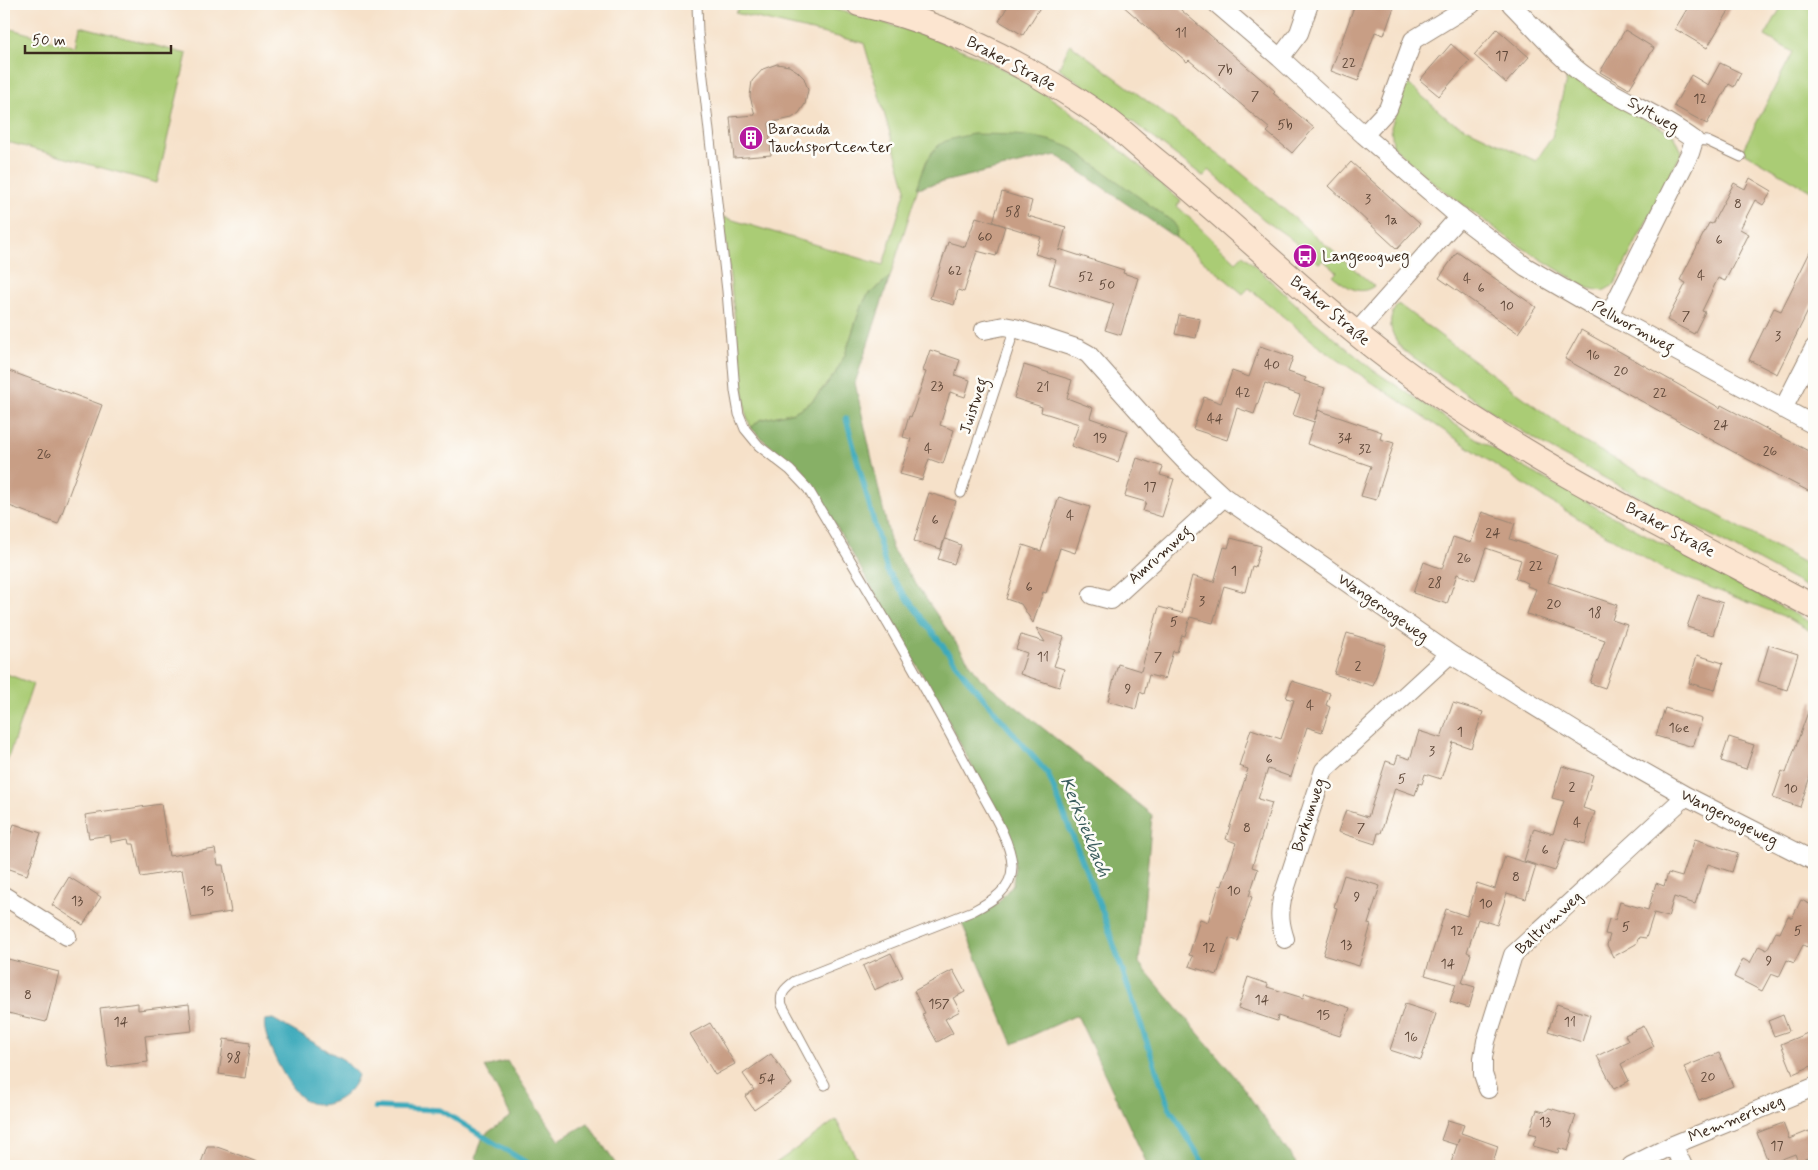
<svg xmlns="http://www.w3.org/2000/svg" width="1818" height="1170" viewBox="0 0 1818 1170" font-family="Mynerve,sans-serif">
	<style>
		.green { fill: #aacc74; stroke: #727b49 }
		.forest { fill: #87b066; stroke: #616d42 }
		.water { fill: #3caabb; stroke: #3c6a6c }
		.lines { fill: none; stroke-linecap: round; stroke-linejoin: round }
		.stream { stroke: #3caabb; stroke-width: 5.5 }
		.building { fill: #c89e85 }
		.lane-casing { stroke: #988674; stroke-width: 11 }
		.street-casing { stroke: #988674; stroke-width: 20 }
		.secondary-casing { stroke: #988674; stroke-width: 26 }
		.lane { stroke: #fff; stroke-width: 9 }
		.street { stroke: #fff; stroke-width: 18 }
		.secondary { stroke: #fce5d0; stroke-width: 24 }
		.labels { text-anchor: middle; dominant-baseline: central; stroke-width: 5; stroke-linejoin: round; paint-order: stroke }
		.number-label { font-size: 14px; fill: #5e4738 }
		.street-label { font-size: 16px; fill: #3b2a1e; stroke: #fdfcf7 }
		.poi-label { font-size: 16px; fill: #3b2a1e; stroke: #fdfcf7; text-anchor: start }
		.water-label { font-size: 18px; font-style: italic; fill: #3b5d5d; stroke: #fdfcf7 }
	</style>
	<rect width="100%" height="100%" fill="#fdfcf7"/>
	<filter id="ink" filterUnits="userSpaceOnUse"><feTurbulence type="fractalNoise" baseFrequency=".02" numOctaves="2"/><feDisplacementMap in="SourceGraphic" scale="10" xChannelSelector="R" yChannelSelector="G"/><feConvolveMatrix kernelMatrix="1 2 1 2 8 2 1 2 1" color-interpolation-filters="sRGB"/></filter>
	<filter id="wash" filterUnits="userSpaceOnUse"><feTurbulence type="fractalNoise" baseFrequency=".0096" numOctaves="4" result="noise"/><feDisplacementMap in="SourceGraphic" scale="20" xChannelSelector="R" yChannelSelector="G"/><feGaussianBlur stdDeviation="1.12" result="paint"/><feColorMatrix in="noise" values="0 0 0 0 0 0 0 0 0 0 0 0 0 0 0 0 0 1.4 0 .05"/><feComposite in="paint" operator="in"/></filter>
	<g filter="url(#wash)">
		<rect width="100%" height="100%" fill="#f6e1c9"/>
		<path class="green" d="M745 4C762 4 778 3 795 4 825 5 865 17 895 26 926 36 958 47 987 61 1059 96 1121 150 1181 201L1177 206 1236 262 1243 255 1315 322 1373 370 1474 437 1527 469 1704 567 1814 624V633L1783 616 1663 569 1546 499 1322 349 1249 288 1243 294 1176 238 1177 228 1073 149 934 150 926 162 890 277 867 296 860 309 845 355 835 374 810 403 794 412 760 420 751 428 746 414 723 217 883 265 906 189 864 43 735 13Z
			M1783 4H1814V193L1742 151 1793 52 1765 36Z
			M80 26 187 54 157 183 4 141V27L76 47Z
			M1070 44 1224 158 1374 286C1359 297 1346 286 1333 276L1337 272 1323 260 1319 263 1286 235 1263 219 1209 170 1204 177 1124 115 1059 68Z
			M1568 73 1583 85 1674 135 1682 152 1614 285 1603 291 1587 288 1512 241 1435 184 1406 159 1393 145 1391 127 1406 82 1449 120 1536 161 1552 137Z
			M1398 304 1582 441 1814 568V591L1551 449 1501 418 1403 350C1391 335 1385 321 1398 304Z
			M4 673 33 684 5 767H4Z
			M836 1120 861 1166H772Z"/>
		<path class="forest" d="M973 134C1008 135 1040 133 1073 149L1173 222 1177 228 1176 238 1056 155 917 188C923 171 928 149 946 141 954 138 964 136 973 134Z
			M890 277 855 383 892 549 980 678 1152 815 1139 963 1237 1079 1298 1166H1148L1077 1015 1013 1044 961 921 997 904 1013 884 1015 865 998 816 941 707 813 486C795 463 771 449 751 428L760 420 794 412 810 403 823 389 835 374 845 355 860 309 867 296Z
			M507 1061 559 1140 588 1123 617 1166H485L476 1158 483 1136 511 1116 485 1067Z"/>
		<path class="water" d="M273 1019 344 1060 358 1075C352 1097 323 1114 303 1099 289 1090 260 1035 265 1020Z"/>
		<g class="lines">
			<path class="stream" d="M846 418 887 571 968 680 1048 774 1103 913 1169 1107 1205 1166
				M375 1107 440 1110 532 1166"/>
		</g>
		<g id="blocks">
			<path class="building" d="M1009 4H1042L1023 35 999 21Z
				M1121 4H1174L1275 91 1273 93 1314 128 1292 153 1267 132 1270 129 1189 60 1187 62Z
				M1355 4H1385L1394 7 1384 35 1375 32 1358 81 1331 71Z
				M1690 4H1733L1707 48 1675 29Z
				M1497 29 1529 57 1506 83 1474 55Z
				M1625 30 1654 48 1629 89 1600 72Z
				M1451 44 1470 61 1439 96 1420 80Z
				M1720 63 1741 73 1734 87 1729 84 1707 124 1674 106 1691 75 1708 85Z
				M777 64 789 66 797 71 804 78 808 90 805 104 799 113 792 118 769 123 771 155 734 158 730 117 755 115 750 96 752 81 763 69Z
				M1351 162 1420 224 1397 249 1329 186Z
				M1750 178 1772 191 1763 205 1755 200 1740 229 1749 234 1725 281 1718 278 1702 311 1705 312 1694 334 1667 320 1686 283 1680 280 1709 223 1712 224 1734 183 1745 189Z
				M1002 192 1032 201 1028 216 1066 227 1059 251V249L1124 270 1123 273 1138 278 1121 335 1105 330 1114 304 1049 284 1056 260 1035 254 1041 237 993 222Z
				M976 217 1005 226 996 256 977 251 964 292 958 290 954 305 930 298 948 242 965 247Z
				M1814 244V299L1777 374 1749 360 1774 308 1781 311Z
				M1457 252 1536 307 1518 333 1439 278Z
				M1179 315 1200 319 1196 338 1175 334Z
				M1581 330 1720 408 1721 405 1814 454V494L1732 451 1565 359Z
				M1260 346 1293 357 1288 372 1306 378 1304 381 1325 388 1314 422 1293 415 1300 395 1265 383 1254 414 1237 408 1227 440 1193 429 1204 397 1221 403 1232 371 1249 377Z
				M930 350 960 360 955 375 970 380 965 397 950 392 940 425 954 430 943 464 929 459 922 480 900 474 911 439 903 437 909 416 911 417 926 372 923 371Z
				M1024 365 1072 380 1067 398 1093 408 1090 418 1128 431 1118 462 1071 446 1079 424 1041 412 1042 407 1014 398Z
				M4 369 102 405 58 524 4 504Z
				M1318 410 1382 432 1380 439 1394 443 1376 500 1361 496 1371 466 1307 444Z
				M1137 458 1163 467 1160 475 1174 479 1162 517 1143 511 1146 502 1125 496Z
				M929 493 956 501 941 549 914 541Z
				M1059 497 1090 507 1075 553 1060 548 1046 593 1043 592 1033 623 1021 604 1006 599 1023 545 1041 551Z
				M1482 512 1515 523 1510 539 1557 555 1548 582 1617 605 1612 620 1627 625 1605 688 1590 683 1605 640 1527 614 1536 589 1527 586 1528 583 1515 578 1521 560 1486 548 1475 580 1457 574 1447 604 1413 593 1424 562 1442 569 1453 537 1471 543Z
				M1231 538 1261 546 1255 567 1252 566 1245 592 1224 586 1213 623 1190 617 1185 636 1182 635 1177 652 1173 651 1165 679 1149 675 1144 694 1140 692 1136 709 1108 701 1118 664 1141 671 1159 607 1182 613 1192 576 1214 582 1224 547 1228 548Z
				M945 539 961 545 954 564 938 559Z
				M1698 595 1723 603 1713 635 1687 627Z
				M1036 628 1064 637 1054 666 1064 669 1059 687 1020 674 1027 653 1016 649 1021 635 1045 642Z
				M1347 633 1386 645 1373 686 1334 674Z
				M1769 645 1798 654 1787 690 1758 681Z
				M1697 655 1723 663 1715 690 1689 683Z
				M1292 681 1330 693 1326 705 1330 707 1322 732 1307 727 1291 777 1268 769 1258 799 1272 803 1252 867 1258 869 1249 896 1252 897 1238 941 1229 938 1217 975 1189 966 1193 956 1189 955 1200 919 1208 922 1219 885 1222 886 1236 843 1226 839 1248 769 1239 766 1251 729 1281 739 1294 700 1286 698Z
				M1812 701H1814V764L1800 807 1773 798 1782 771 1786 773Z
				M1453 703 1483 712 1471 748 1453 742 1441 779 1425 774 1422 784 1419 783 1415 795 1395 788 1381 833H1378L1375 844 1338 832 1346 810 1368 817 1386 761 1395 764 1398 755 1410 759 1419 731 1441 738Z
				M1665 708 1702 719 1693 747 1656 736Z
				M1729 737 1754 745 1746 769 1721 761Z
				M1562 766 1593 775 1583 808 1595 812 1585 844 1566 838 1555 871 1524 861 1534 828 1553 834 1564 801 1552 798Z
				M161 804 169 856 215 849 218 865H223L231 912 191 918 182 870 141 877 134 844H129L128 839 111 842 110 835 89 838 85 815Z
				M14 824 41 833 27 875 4 867V855Z
				M1695 839 1738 853 1732 872 1708 864 1695 904 1674 897 1668 917 1654 913 1646 938 1639 937 1636 944 1613 957 1607 945 1610 935 1605 934 1609 919 1615 920 1620 902 1648 910 1656 883 1664 886 1668 873 1682 877Z
				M1505 856 1536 866 1526 899 1507 893 1497 925 1478 919 1467 952 1471 954 1462 983 1475 987 1469 1008 1450 1002 1456 984 1425 975 1446 909 1467 916 1477 883 1495 889Z
				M1344 875 1380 886 1368 924 1371 925 1359 966 1323 955 1337 908 1334 907Z
				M69 877 101 897 83 925 52 905Z
				M1801 900 1814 906V933L1807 947 1803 945 1794 963 1787 960 1779 977 1771 974 1762 991 1734 977 1743 959 1750 963 1759 946 1767 950 1776 932 1780 933 1788 916 1792 918Z
				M891 953 903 977 874 990 863 966Z
				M4 958 59 972 46 1022 4 1012Z
				M953 970 965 992 953 998 960 1011 945 1019 953 1033 937 1042 922 1014 925 1013 914 991Z
				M1248 977 1268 984 1267 987 1303 998 1305 993 1350 1008 1340 1036 1278 1016 1277 1021 1238 1008Z
				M138 1003V1010L189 1004 192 1031 145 1036 148 1062 108 1067 100 1008Z
				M1405 1004 1436 1014 1421 1060 1390 1050Z
				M1557 1004 1590 1015 1582 1042 1548 1031Z
				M1783 1015 1789 1031 1774 1036 1768 1021Z
				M710 1023 735 1064 715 1075 690 1034Z
				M1644 1026 1654 1046 1621 1064 1629 1081 1614 1089 1597 1056 1628 1041 1625 1035Z
				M1810 1032 1814 1043V1065L1793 1074 1781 1044Z
				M224 1039 250 1043 245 1078 219 1074Z
				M1719 1053 1733 1086 1699 1100 1684 1067Z
				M771 1054 792 1084 754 1110 745 1096 754 1090 743 1074Z
				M1549 1108 1576 1116 1570 1133 1573 1134 1568 1151 1559 1148 1558 1153 1533 1146 1537 1135 1529 1133 1537 1110 1544 1112Z
				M1448 1120 1464 1125 1461 1133 1498 1146 1492 1166H1450L1459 1139 1457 1145 1441 1140Z
				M1783 1123 1789 1139 1809 1131 1814 1143V1155L1798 1162 1795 1154 1769 1164 1757 1133Z
				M207 1146H214L234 1153 262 1164 261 1166H200Z"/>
		</g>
	</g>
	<g filter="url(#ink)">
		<use href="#blocks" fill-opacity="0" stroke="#988674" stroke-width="1"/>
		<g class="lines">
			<g class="lane-casing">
				<path id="lane" d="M697 4 698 33 727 291 735 391 739 414 745 429 759 446 790 470 808 489C865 584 922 680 974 779 986 802 1011 840 1012 865 1013 889 992 901 973 911L795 981C786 988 779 993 782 1005L825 1085
					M1694 140 1707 141 1741 157
					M961 493 1015 328"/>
			</g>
			<g class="street-casing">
				<path id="street" d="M1217 4 1280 58 1364 135 1450 209 1526 267 1609 315 1814 425
					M1511 4C1535 28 1560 59 1588 78 1622 101 1661 115 1694 140L1690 153 1609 315
					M1280 58 1299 33 1309 4
					M1364 135 1388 109 1413 40 1472 4
					M984 330 1004 326 1015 328 1079 349 1088 354 1161 436 1186 462 1224 497 1450 654 1617 757 1686 796 1814 861
					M1356 333 1460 216
					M1783 409 1814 348
					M1092 595 1111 600 1224 497
					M4 896 67 936
					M1285 939C1280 924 1279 914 1282 899L1324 770 1450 654
					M1488 1089 1483 1074V1058L1486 1041 1513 955 1686 796
					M1673 1145 1683 1166
					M1631 1166 1673 1145 1814 1087"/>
			</g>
			<g class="secondary-casing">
				<path id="secondary" d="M859 4C947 23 1029 66 1102 116 1122 130 1140 148 1159 163 1239 228 1312 301 1394 363 1524 461 1672 531 1814 607"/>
			</g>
			<use href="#lane" class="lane"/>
			<use href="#street" class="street"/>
			<use href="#secondary" class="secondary"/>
		</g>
	</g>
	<defs>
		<g id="building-disc" transform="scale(1.25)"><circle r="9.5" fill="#b5179e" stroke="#fdfcf7"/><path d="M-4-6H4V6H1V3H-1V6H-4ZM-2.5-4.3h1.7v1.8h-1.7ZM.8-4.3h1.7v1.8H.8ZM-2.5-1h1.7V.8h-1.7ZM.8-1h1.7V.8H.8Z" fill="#fff"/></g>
		<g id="bus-disc" transform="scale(1.25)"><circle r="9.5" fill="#b5179e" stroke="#fdfcf7"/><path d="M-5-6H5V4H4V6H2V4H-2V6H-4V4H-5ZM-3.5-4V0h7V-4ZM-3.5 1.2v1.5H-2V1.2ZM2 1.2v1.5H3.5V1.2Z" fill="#fff"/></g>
	</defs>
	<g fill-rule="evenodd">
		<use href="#building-disc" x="751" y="138"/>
		<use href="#bus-disc" x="1305" y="256"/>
	</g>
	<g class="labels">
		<g class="number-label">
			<text x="1181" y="33">11</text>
			<text x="1502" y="56">17</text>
			<text x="1349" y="63">22</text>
			<text x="1225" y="70">7b</text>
			<text x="1255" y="96">7</text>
			<text x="1700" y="99">12</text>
			<text x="1285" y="125">5b</text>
			<text x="1368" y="199">3</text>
			<text x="1738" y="204">8</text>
			<text x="1013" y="212">58</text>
			<text x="1391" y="220">1a</text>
			<text x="985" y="237">60</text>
			<text x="1719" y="240">6</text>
			<text x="955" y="271">62</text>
			<text x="1701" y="276">4</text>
			<text x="1086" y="277">52</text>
			<text x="1467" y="279">4</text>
			<text x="1107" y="285">50</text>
			<text x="1481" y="288">6</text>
			<text x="1507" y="306">10</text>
			<text x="1686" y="316">7</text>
			<text x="1778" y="336">3</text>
			<text x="1593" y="355">16</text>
			<text x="1272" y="365">40</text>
			<text x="1621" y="371">20</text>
			<text x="937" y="386">23</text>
			<text x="1043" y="387">21</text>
			<text x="1243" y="393">42</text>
			<text x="1660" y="393">22</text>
			<text x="1215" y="419">44</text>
			<text x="1721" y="425">24</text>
			<text x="1100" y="438">19</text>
			<text x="1345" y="438">34</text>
			<text x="928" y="449">4</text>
			<text x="1365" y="449">32</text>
			<text x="1770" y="451">26</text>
			<text x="44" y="454">26</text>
			<text x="1150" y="487">17</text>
			<text x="1070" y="516">4</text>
			<text x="935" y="520">6</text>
			<text x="1493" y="533">24</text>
			<text x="1464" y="558">26</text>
			<text x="1536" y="566">22</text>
			<text x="1234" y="571">1</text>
			<text x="1435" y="583">28</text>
			<text x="1029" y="587">6</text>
			<text x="1202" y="601">3</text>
			<text x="1554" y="604">20</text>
			<text x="1595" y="613">18</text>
			<text x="1174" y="622">5</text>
			<text x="1043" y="657">11</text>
			<text x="1158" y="657">7</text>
			<text x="1358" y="666">2</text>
			<text x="1128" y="689">9</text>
			<text x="1310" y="706">4</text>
			<text x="1679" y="728">16e</text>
			<text x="1460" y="732">1</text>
			<text x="1432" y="751">3</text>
			<text x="1269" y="759">6</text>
			<text x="1402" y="779">5</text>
			<text x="1572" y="787">2</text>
			<text x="1791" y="789">10</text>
			<text x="1577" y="823">4</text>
			<text x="1247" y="828">8</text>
			<text x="1361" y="828">7</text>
			<text x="1545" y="850">6</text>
			<text x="1516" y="877">8</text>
			<text x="207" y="891">15</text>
			<text x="1234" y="891">10</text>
			<text x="1357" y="897">9</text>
			<text x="77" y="901">13</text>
			<text x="1486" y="904">10</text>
			<text x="1626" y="927">5</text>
			<text x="1457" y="931">12</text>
			<text x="1798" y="931">5</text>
			<text x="1346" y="945">13</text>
			<text x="1209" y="948">12</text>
			<text x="1769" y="961">9</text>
			<text x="1448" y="964">14</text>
			<text x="28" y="995">8</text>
			<text x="1262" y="1000">14</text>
			<text x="939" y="1004">157</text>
			<text x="1323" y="1015">15</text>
			<text x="121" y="1022">14</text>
			<text x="1570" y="1022">11</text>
			<text x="1411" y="1037">16</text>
			<text x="234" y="1058">98</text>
			<text x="1708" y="1077">20</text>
			<text x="767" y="1079">54</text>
			<text x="1545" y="1122">13</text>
			<text x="1777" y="1146">17</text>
		</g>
		<g class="street-label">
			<text transform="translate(1011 64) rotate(28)">Braker Straße</text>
			<text transform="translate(1653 115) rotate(30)">Syltweg</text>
			<text transform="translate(1330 311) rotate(40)">Braker Straße</text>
			<text transform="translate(1633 327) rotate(29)">Pellwormweg</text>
			<text transform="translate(974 406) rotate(-72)">Juistweg</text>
			<text transform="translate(1670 530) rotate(28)">Braker Straße</text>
			<text transform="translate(1160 555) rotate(-42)">Amrumweg</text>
			<text transform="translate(1383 608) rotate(35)">Wangeroogeweg</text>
			<text transform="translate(1309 815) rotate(-72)">Borkumweg</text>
			<text transform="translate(1729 818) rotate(27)">Wangeroogeweg</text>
			<text transform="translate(1549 923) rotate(-43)">Baltrumweg</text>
			<text transform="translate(1736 1119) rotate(-22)">Memmertweg</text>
		</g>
		<g class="poi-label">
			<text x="768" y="129">Baracuda<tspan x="768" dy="18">Tauchsportcenter</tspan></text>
			<text x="1322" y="256">Langeoogweg</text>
		</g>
		<g class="water-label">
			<text transform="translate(1085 827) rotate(68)">Kerksiekbach</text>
		</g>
	</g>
	<rect width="1818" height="1170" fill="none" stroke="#fdfcf7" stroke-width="20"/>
	<path d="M25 45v8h146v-8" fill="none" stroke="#3b2a1e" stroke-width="2.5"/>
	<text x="32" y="45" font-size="15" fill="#3b2a1e" stroke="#fdfcf7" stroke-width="4" paint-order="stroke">50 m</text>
</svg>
